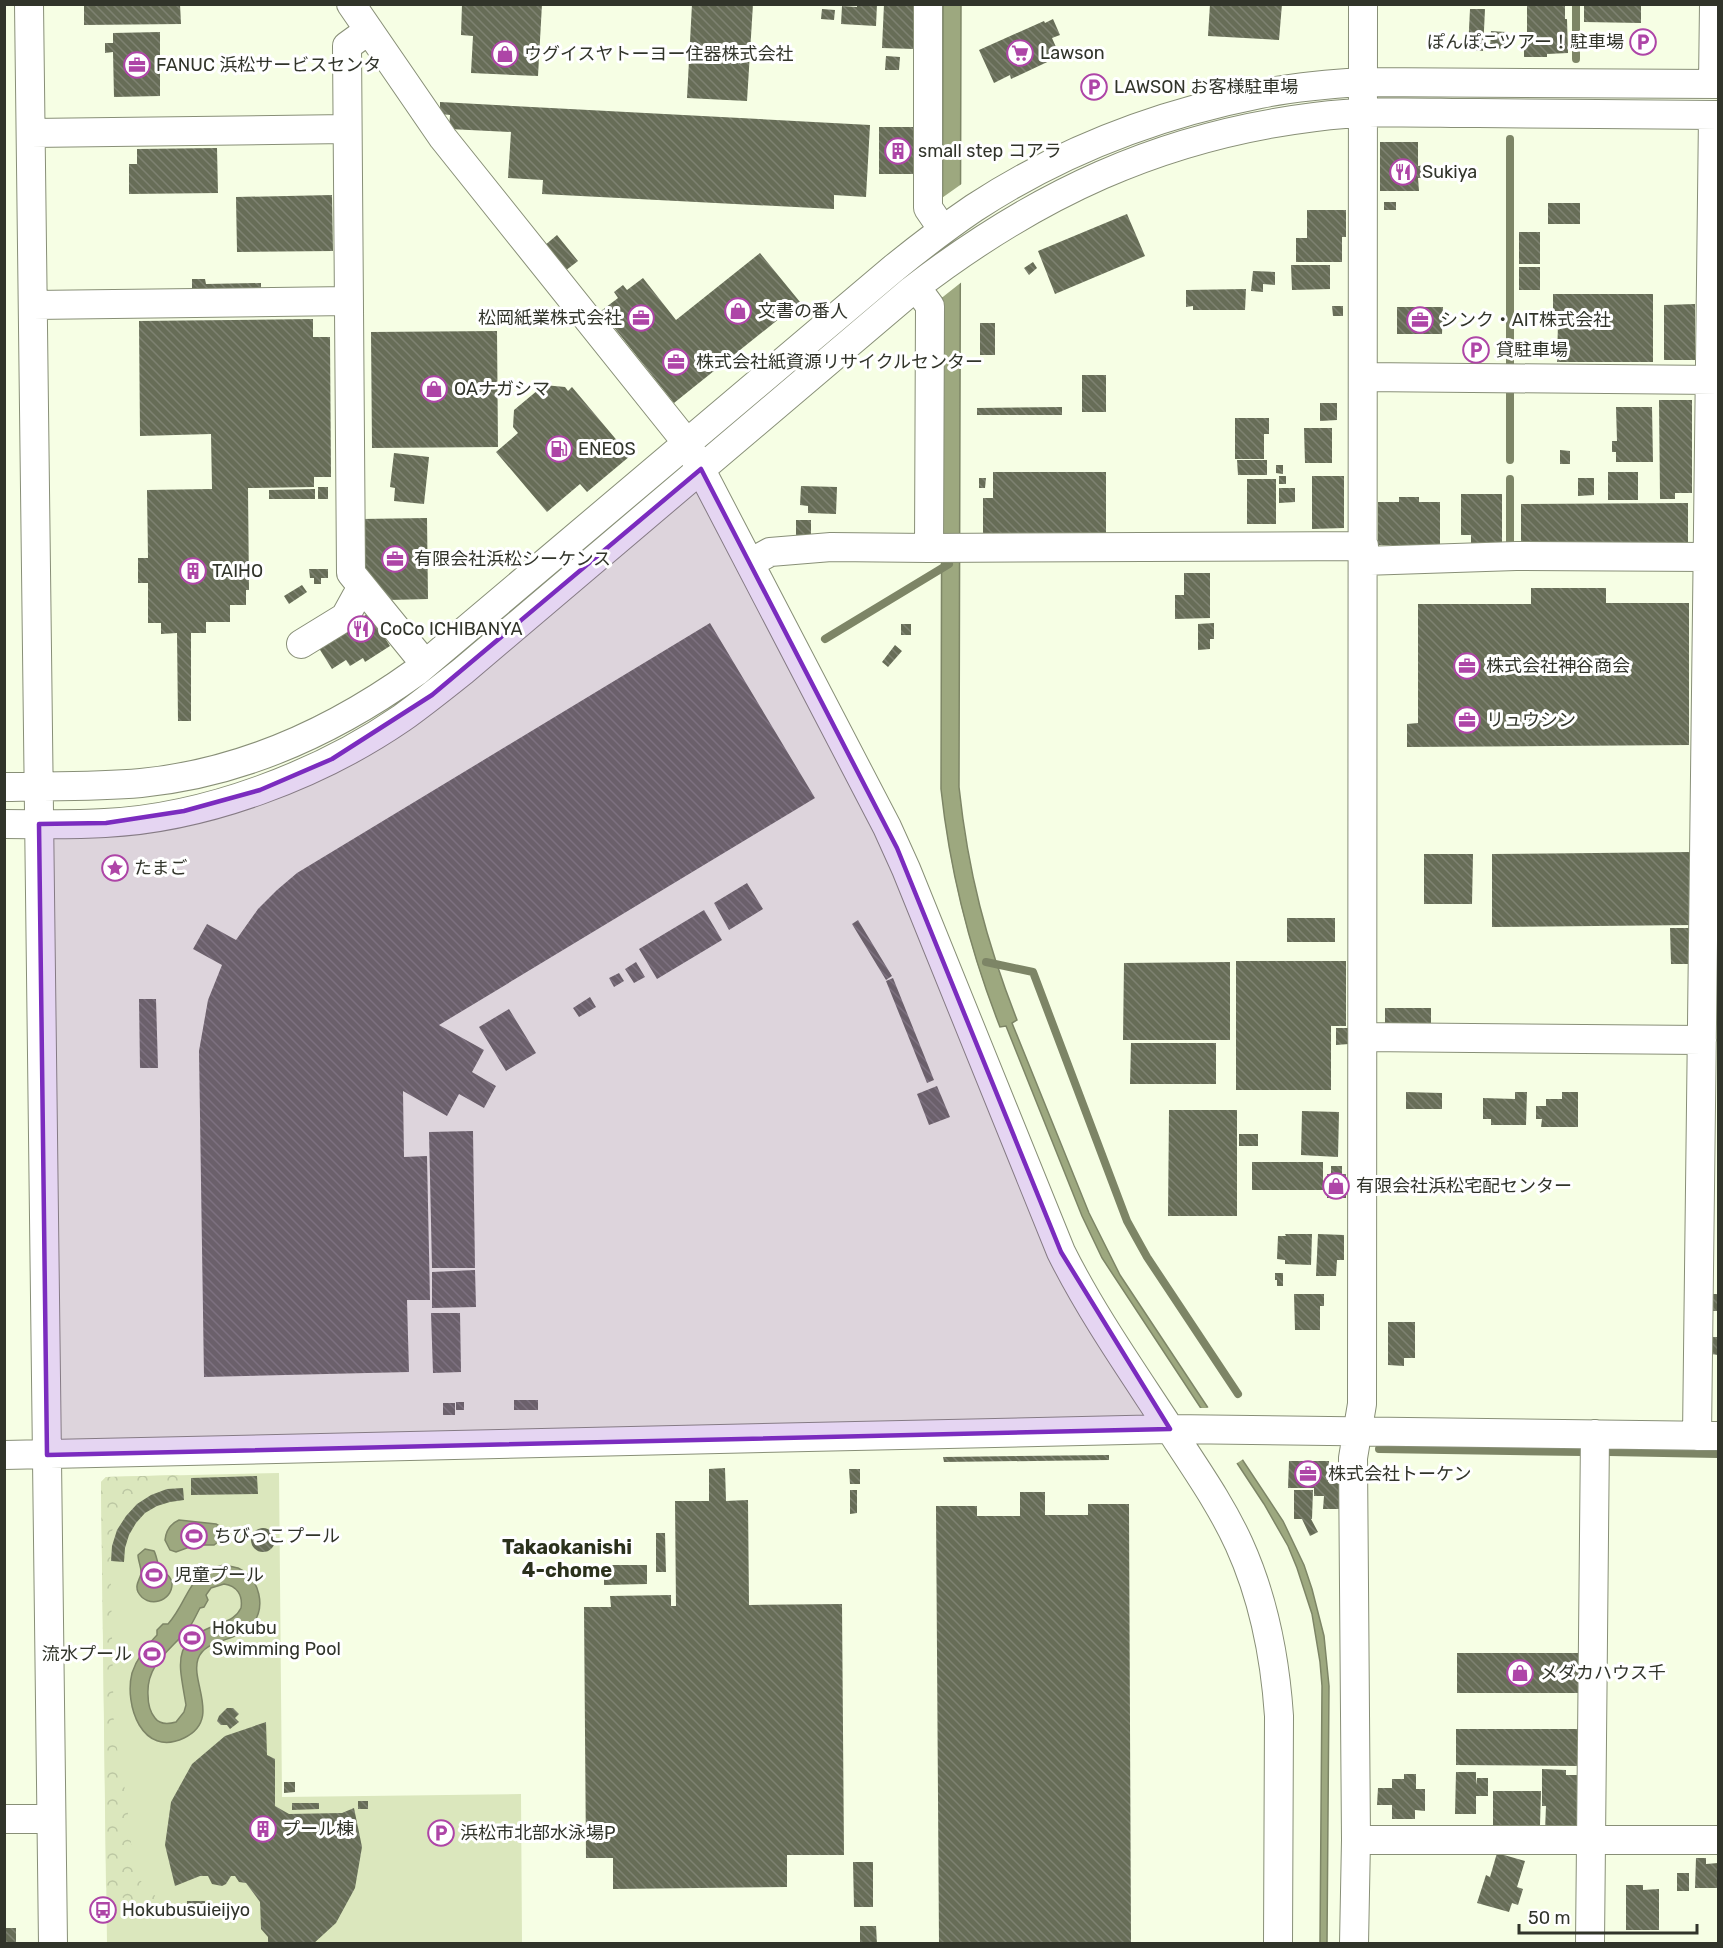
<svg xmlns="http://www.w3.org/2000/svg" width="1723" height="1948" viewBox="0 0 1723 1948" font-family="Rubik,'Noto Sans JP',sans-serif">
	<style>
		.green { fill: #dbe7bd }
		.forest { fill: url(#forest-crowns) }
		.water { fill: #9da87f; stroke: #7d8566; stroke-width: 1.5; fill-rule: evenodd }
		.pier { fill: #f6fee4 }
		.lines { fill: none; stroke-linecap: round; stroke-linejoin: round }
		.stream { stroke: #7d8566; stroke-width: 8 }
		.building { fill: url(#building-back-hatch) }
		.minor-casing { stroke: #888f77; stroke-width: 30 }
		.minor { stroke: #fff; stroke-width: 28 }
		.marked { fill: #7b2cbf; fill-opacity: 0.2; stroke: #7b2cbf; stroke-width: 4.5; stroke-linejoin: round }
		.labels { text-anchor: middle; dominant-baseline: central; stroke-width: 6; stroke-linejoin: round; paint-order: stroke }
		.poi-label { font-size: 18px; fill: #31342a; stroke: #fff; text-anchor: start }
		.neighbourhood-label { font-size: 20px; font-weight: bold; fill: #2b311c; stroke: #fff }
	</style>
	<defs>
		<pattern id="forest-crowns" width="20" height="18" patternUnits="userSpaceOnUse" patternTransform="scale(1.5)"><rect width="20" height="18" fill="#dbe7bd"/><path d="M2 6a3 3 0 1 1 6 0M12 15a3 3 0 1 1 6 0" fill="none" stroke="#bcc7a3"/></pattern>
		<pattern id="building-back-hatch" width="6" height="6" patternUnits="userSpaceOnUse" patternTransform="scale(1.5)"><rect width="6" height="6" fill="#676d57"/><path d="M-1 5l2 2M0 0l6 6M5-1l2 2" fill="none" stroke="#7e8271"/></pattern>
	</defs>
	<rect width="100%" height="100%" fill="#f6fee4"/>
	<path class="green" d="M279 1473 282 1797 521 1794 522 1943H107L101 1482 106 1477Z"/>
	<path class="forest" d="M177 1475 180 1476 181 1482C175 1485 169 1483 162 1485 137 1494 113 1513 110 1541L114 1732 126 1795 133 1862 136 1876 165 1906 164 1910 160 1913 129 1899 110 1895 106 1886 101 1482 106 1477Z"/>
	<path class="water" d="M943 5H961L959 787C968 872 986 941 1017 1020L1012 1023 1089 1213 1120 1275 1283 1521 1304 1565 1312 1589 1324 1636 1329 1686 1327 1943H1320L1322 1686 1320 1662 1312 1614 1297 1568 1288 1546 1264 1504 1102 1258 1082 1216 1006 1026 1000 1027C969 948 950 873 941 789Z
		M179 1520 216 1524C223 1528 224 1531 223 1538L214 1545H195L176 1552 170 1550 165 1540C166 1530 170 1524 179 1520Z
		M145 1549 154 1551C157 1556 157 1565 161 1569 165 1574 171 1575 172 1583 173 1602 147 1609 138 1592 135 1585 139 1581 141 1574 142 1569 138 1561 138 1555Z
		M224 1565C229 1566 234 1567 238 1568 260 1578 267 1608 251 1626 238 1642 205 1638 198 1659 190 1682 222 1720 184 1738 142 1758 124 1705 132 1673 137 1658 146 1646 157 1635V1630L163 1624H168C190 1599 187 1572 224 1565ZM224 1584C237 1586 243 1595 241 1608 236 1618 229 1620 219 1624 170 1641 179 1662 186 1705L184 1712 176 1722C169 1724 160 1725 155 1718 150 1712 148 1702 148 1695 146 1664 171 1650 188 1629 193 1623 196 1615 200 1608L204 1607 208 1600 206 1595 211 1588Z"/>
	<path class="pier" d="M963 183V281L939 300V200Z
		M1211 1406 1245 1458 1234 1465 1197 1408H1207Z"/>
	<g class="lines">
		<path class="stream" d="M1576 4V59
			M1510 368V139
			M1510 389V460
			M1506 548H1510V479
			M825 639 949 564
			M986 962 1033 972 1127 1221 1147 1257 1238 1394
			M1379 1449 1582 1452
			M1609 1452 1718 1454"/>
	</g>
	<path class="building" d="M84 4H180L181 24 84 25Z
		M462 4H542L538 76 471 73 473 36 461 35Z
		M692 4H753L747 101 687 98Z
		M857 4H877L876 26 841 24 842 6 857 7Z
		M884 4H916L914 49 882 48Z
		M1210 4H1282L1279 40 1208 36Z
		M1527 4H1565V19H1567L1568 53 1547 54V57H1524V35H1527Z
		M1584 4H1641V23L1584 22Z
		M822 9 835 10 834 20 821 19Z
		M1470 9H1485L1483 51 1468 50Z
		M1053 19 1060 35 1052 38 1060 56 1011 79 1010 75 994 83 979 50 1044 21 1045 23Z
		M1491 31 1506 32 1505 49 1490 48Z
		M160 32V96L114 97 113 52 105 53V43H113V33Z
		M886 56 900 57 899 70H885Z
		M440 102 870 125 866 197 834 195V209L542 194 543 180 508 178 511 132 449 129 450 115 440 114Z
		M879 127H918V174H879Z
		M1380 142H1418V166L1426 165V178H1418L1419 191H1380Z
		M217 148 218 193 129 194V164H137V149Z
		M332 195 333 251 237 252 236 197Z
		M1384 202H1396V210H1384Z
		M1548 203H1580V224H1548Z
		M1307 210H1346V237H1342V262H1296V238H1307Z
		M1127 214 1145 256 1055 294 1038 251Z
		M1519 232H1540V264H1519Z
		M557 235 578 261 565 271 544 246Z
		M760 253 800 302 674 403 601 311 618 298 614 292 623 285 627 290 643 278 676 320Z
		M1033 262 1037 268 1029 275 1024 268Z
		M1291 265H1330V289L1292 290Z
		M1519 267H1540V290H1519Z
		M1253 271 1275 272V285L1263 284V292L1251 291Z
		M192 279H205L206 284 261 283V290L192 291Z
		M1246 289 1245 310H1193V306L1186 307V290Z
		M1553 294H1653V362H1557L1558 322H1553Z
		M1695 304V360H1664V305Z
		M1332 306H1343V316H1333Z
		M1397 307H1443L1442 334H1397Z
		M313 319V337H330L331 477H314V487L248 488 249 590H246V605H230V622H206V633H191V721H178L177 633 161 634V623H148V583H138V558H148L147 490 212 489 211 434 140 436 139 321Z
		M980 323H995V355H980Z
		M497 331 498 447 372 448 371 332Z
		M1082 375H1106V412H1082Z
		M544 385 565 387 568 391 572 387 630 456 587 492 580 484 547 512 496 452 518 433 513 427 514 410Z
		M1659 400H1692V493H1675V499H1660Z
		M1320 403H1337V420L1320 421Z
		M1062 407V415H977V408Z
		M1616 407H1652L1653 462H1616V452H1612V441H1617Z
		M1235 418H1269V434H1264V459H1235Z
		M1304 428H1332V463H1305Z
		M1560 450 1570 451V464H1560Z
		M394 453 429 457 424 504 394 501 395 488 390 487Z
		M1237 460H1267V475H1238Z
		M1276 465H1283V474L1276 473Z
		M993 472H1106V537L983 534V498H993Z
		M1608 472H1638V500H1608Z
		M1279 476H1286V484H1279Z
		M1312 476H1344V528L1312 529Z
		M979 478H986L985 488H979Z
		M1578 478H1594V495L1578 496Z
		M1247 479H1276V524H1247Z
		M801 486 837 487 836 514 808 513V506L800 505Z
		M318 487H328V499H318Z
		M1279 488H1295V502L1279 503Z
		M315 489V499H269V490Z
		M1461 494H1502V544H1471V535H1461Z
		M1399 497H1419V502H1440V545H1378V502H1399Z
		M1688 503V544L1521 545V504Z
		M427 518 428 599 389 600 362 565 361 519Z
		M796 520H811V535H796Z
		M309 569H328V578H321V584H314V578H310Z
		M1184 573H1210V618L1175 619V595H1184Z
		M302 585 307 592 289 604 284 596Z
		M1531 588H1606V603H1689V745L1407 747V724L1418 723V604H1531Z
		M369 613 390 646 365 662 363 658 350 666 346 660 332 669 317 645Z
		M710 623 815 798 439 1025 484 1050 472 1072 496 1086 484 1108 459 1094 447 1116 403 1091 404 1157 427 1156 430 1300H407L409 1372 204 1377 199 1051 208 1000 222 965 193 949 207 924 236 940 258 909 277 890 297 873Z
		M1214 623V639H1210V649L1198 650V624Z
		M901 624H911V635H901Z
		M895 645 902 651 888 667 882 662Z
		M1692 852V925L1492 927V854Z
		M1424 854H1473L1472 904H1424Z
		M747 883 763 909 729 930 714 903Z
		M704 910 722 940 657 979 639 949Z
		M1287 918H1335V942H1287Z
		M858 920 892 976 886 980 852 924Z
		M1670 928H1692V964H1671Z
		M1236 961H1346V1026H1331V1090H1236Z
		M636 962 645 977 634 983 625 969Z
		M1230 962V1040H1123L1124 963Z
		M619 973 624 981 614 987 609 978Z
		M893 978 934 1080 927 1083 886 981Z
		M590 997 596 1007 579 1017 573 1008Z
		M139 999H156L158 1068H140Z
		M1385 1008H1431V1027H1385Z
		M509 1009 536 1053 506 1071 479 1027Z
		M1336 1028H1349V1044L1336 1045Z
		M1131 1043H1216V1084H1130Z
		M937 1086 950 1117 929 1125 917 1094Z
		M1406 1092 1442 1093V1109H1406Z
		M1515 1092H1527L1526 1125H1491V1119H1483V1098L1515 1099Z
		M1562 1092H1578V1127H1541L1542 1119H1536V1106H1546V1099H1562Z
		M1169 1110H1237V1216H1168Z
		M1302 1111 1339 1112 1338 1157 1301 1155Z
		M473 1131 475 1268H432L429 1132Z
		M1239 1134H1258V1146H1239Z
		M1252 1162H1323V1190H1252Z
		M1331 1166H1342V1174H1346V1198H1327V1174H1331Z
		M1285 1234H1312L1311 1265 1285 1264V1260L1277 1259 1278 1236H1286Z
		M1318 1234 1344 1235V1260H1337L1336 1276H1316Z
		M475 1270 476 1307 432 1308V1272Z
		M1275 1273H1283V1286H1277V1280H1275Z
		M1294 1294H1324V1306H1320V1330H1295Z
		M1710 1294H1718V1311H1709Z
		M431 1313H460L461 1372 433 1373Z
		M1388 1322H1415V1358H1404V1366L1388 1365Z
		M1711 1337H1718V1355L1711 1354Z
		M514 1400H538V1410H514Z
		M456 1402H464V1410H456Z
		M443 1403H455V1415H443Z
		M1109 1455V1460L944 1462 943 1457Z
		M1289 1461H1329L1328 1482H1341L1340 1509H1323L1324 1496H1314V1488H1288Z
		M725 1468 726 1501 748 1500 749 1605 842 1604 844 1855H787V1887L613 1889V1858H586L584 1607H611L610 1596 671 1595V1606H676L675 1501H709V1469Z
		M849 1469H860V1484H850Z
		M257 1476 258 1494 191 1495V1478Z
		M183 1488 184 1500 170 1502 157 1506 145 1513 136 1523 129 1535 125 1548 124 1562 111 1561 112 1546 117 1530 126 1516 137 1504 151 1495 167 1489Z
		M850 1490H857V1513L850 1514Z
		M1294 1490H1313L1312 1519H1311L1318 1532 1310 1536 1302 1519H1294Z
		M1020 1492H1045V1515H1088V1504H1129L1131 1944H939L936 1506H977V1516H1020Z
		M251 1540a12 12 0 1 1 24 0a12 12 0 1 1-24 0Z
		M656 1533H665L666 1572H656Z
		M604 1565H647V1584L604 1585Z
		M1457 1653H1583L1582 1693H1457Z
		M227 1708H233L239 1714 235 1718 239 1722 230 1729 227 1725H221L217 1721 219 1716Z
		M266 1722 267 1755 275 1759V1806L289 1814 342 1813 354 1808 362 1847 355 1888 336 1923 313 1944H268V1937L261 1929 260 1902 246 1883 239 1882 235 1876H231L226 1884 222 1886 212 1884 208 1876H200L175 1886 165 1845 171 1802 192 1764 225 1736Z
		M1456 1729H1582V1766L1456 1765Z
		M1542 1769 1566 1770V1775H1582V1831L1545 1830 1546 1806H1542Z
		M1456 1772H1476V1785L1477 1778H1488V1796H1476V1814H1455Z
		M1404 1774H1416V1789H1425V1811L1415 1810V1819H1392V1805H1377L1378 1788H1392V1779H1404Z
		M284 1782H295V1792L284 1793Z
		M1493 1791H1541L1540 1825H1493Z
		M358 1801H368V1809H358Z
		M292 1803H319V1809L292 1810Z
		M1497 1853 1525 1861 1517 1887 1523 1889 1518 1905 1512 1903 1509 1912 1477 1903 1486 1875 1490 1877Z
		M1696 1858H1706V1864L1718 1863V1888H1695Z
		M853 1862H873V1907H854Z
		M1677 1873H1689V1891H1677Z
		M1626 1885H1643V1890L1659 1889V1930H1626Z
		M187 1901H205L206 1911H187Z
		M860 1926H876L877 1944H860Z
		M4 1928H16V1944H4Z"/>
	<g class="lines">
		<g class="minor-casing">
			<path id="minor" d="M29 4 53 1944
				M351 4 443 138 687 443 887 827 906 869 1061 1252C1095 1320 1140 1382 1181 1446 1202 1478 1223 1509 1239 1544 1264 1599 1275 1657 1279 1716L1278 1944
				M928 4V208L943 230
				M369 30 347 46 351 573 425 664
				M1713 84 1714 4
				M31 133 347 129
				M916 287 930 306 929 548
				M33 305 349 301
				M1363 377 1718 380
				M1363 561 1516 556 1707 557
				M750 563 770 552 831 547 929 548 1364 546
				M301 644 345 617 356 597
				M4 787C50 786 96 787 141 783 242 773 334 731 416 672L894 268C920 247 946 227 974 208 1061 151 1159 114 1260 94 1294 87 1329 84 1364 82L1718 84
				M4 824C38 824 71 825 105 823 206 818 319 775 402 718 423 703 443 687 463 671L912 290C1035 195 1160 136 1315 117 1369 110 1424 113 1478 113 1558 114 1638 114 1718 115
				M1363 1037 1702 1040
				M1697 1436 1713 115
				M4 1455 1170 1429 1718 1436
				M4 1819H51
				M1356 1840H1718
				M1354 1944 1356 1840 1353 1458 1362 1404 1363 4
				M1590 1944 1595 1434"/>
		</g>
		<use href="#minor" class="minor"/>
	</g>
	<path class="marked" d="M701 469 897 848 1061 1252 1170 1429 47 1455 39 824 106 823 184 811 260 790 332 759 432 695Z"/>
	<defs>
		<g id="parking-ring" transform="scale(1.35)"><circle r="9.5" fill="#fff" stroke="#ae45a7" stroke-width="1.5"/><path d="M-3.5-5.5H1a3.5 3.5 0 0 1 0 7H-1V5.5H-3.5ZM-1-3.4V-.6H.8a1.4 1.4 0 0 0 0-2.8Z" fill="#ae45a7"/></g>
		<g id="supermarket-ring" transform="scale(1.35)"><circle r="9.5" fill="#fff" stroke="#ae45a7" stroke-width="1.5"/><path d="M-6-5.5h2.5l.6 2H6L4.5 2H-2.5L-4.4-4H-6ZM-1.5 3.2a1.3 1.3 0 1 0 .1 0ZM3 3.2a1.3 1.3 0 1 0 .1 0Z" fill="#ae45a7"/></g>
		<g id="shop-ring" transform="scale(1.35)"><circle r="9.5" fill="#fff" stroke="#ae45a7" stroke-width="1.5"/><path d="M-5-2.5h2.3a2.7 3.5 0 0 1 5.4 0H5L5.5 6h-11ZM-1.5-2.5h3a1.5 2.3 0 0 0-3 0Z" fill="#ae45a7"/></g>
		<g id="office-ring" transform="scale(1.35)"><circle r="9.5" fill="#fff" stroke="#ae45a7" stroke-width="1.5"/><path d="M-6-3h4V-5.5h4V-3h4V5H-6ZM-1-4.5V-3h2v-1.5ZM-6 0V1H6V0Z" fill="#ae45a7"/></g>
		<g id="building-ring" transform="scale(1.35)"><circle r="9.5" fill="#fff" stroke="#ae45a7" stroke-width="1.5"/><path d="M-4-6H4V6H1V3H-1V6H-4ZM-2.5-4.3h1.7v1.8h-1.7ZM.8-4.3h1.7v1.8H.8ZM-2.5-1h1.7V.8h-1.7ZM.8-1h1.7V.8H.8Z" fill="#ae45a7"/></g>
		<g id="restaurant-ring" transform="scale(1.35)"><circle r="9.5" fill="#fff" stroke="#ae45a7" stroke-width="1.5"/><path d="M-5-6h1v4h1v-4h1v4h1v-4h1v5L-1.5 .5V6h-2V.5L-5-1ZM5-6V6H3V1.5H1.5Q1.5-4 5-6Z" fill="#ae45a7"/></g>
		<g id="fuel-ring" transform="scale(1.35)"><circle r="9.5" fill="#fff" stroke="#ae45a7" stroke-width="1.5"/><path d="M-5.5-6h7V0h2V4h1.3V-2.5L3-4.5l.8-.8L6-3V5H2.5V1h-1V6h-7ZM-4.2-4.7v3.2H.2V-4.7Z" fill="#ae45a7"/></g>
		<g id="sight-ring" transform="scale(1.35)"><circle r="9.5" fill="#fff" stroke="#ae45a7" stroke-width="1.5"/><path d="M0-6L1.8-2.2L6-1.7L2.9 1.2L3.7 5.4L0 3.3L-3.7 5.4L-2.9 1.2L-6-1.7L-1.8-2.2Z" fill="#ae45a7"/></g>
		<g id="stadium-ring" transform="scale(1.35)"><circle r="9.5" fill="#fff" stroke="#ae45a7" stroke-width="1.5"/><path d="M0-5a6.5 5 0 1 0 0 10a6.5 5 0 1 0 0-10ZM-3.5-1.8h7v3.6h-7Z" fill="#ae45a7"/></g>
		<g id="bus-ring" transform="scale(1.35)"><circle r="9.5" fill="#fff" stroke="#ae45a7" stroke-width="1.5"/><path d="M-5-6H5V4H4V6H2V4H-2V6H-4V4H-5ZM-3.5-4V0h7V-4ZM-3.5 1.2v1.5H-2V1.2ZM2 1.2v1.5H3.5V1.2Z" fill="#ae45a7"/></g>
	</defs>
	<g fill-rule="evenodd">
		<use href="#parking-ring" x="1643" y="42"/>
		<use href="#supermarket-ring" x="1020" y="53"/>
		<use href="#shop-ring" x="505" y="54"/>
		<use href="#office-ring" x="137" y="65"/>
		<use href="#parking-ring" x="1094" y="87"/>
		<use href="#building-ring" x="898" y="151"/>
		<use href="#restaurant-ring" x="1403" y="172"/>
		<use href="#shop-ring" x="738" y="311"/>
		<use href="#office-ring" x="641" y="318"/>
		<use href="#office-ring" x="1420" y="320"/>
		<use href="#parking-ring" x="1476" y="350"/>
		<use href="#office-ring" x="676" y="362"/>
		<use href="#shop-ring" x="434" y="389"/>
		<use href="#fuel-ring" x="559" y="449"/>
		<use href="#office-ring" x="395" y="559"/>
		<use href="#building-ring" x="193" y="571"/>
		<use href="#restaurant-ring" x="361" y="629"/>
		<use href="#office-ring" x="1467" y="666"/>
		<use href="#office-ring" x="1467" y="720"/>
		<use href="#sight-ring" x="115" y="868"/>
		<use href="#shop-ring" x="1336" y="1186"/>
		<use href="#office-ring" x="1308" y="1474"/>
		<use href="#stadium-ring" x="194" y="1536"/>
		<use href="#stadium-ring" x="154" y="1575"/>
		<use href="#stadium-ring" x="192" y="1638"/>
		<use href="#stadium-ring" x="152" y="1654"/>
		<use href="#shop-ring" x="1520" y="1673"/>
		<use href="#building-ring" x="263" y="1829"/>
		<use href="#parking-ring" x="441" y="1833"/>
		<use href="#bus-ring" x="103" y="1910"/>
	</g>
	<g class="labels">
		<g class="poi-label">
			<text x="1624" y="42" text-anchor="end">ぽんぽこツアー！駐車場</text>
			<text x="1040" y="53">Lawson</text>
			<text x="524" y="54">ウグイスヤトーヨー住器株式会社</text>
			<text x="156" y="65">FANUC 浜松サービスセンタ</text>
			<text x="1114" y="87">LAWSON お客様駐車場</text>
			<text x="918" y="151">small step コアラ</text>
			<text x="1422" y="172">Sukiya</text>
			<text x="758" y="311">文書の番人</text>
			<text x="622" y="318" text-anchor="end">松岡紙業株式会社</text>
			<text x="1440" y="320">シンク・AIT株式会社</text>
			<text x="1496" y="350">貸駐車場</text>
			<text x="696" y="362">株式会社紙資源リサイクルセンター</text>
			<text x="454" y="389">OAナガシマ</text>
			<text x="578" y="449">ENEOS</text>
			<text x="414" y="559">有限会社浜松シーケンス</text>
			<text x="212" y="571">TAIHO</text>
			<text x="380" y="629">CoCo ICHIBANYA</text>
			<text x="1486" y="666">株式会社神谷商会</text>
			<text x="1486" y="720">リュウシン</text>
			<text x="134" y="868">たまご</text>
			<text x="1356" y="1186">有限会社浜松宅配センター</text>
			<text x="1328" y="1474">株式会社トーケン</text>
			<text x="214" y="1536">ちびっこプール</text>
			<text x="174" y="1575">児童プール</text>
			<text x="212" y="1628">Hokubu<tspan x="212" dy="21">Swimming Pool</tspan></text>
			<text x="132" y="1654" text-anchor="end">流水プール</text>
			<text x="1540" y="1673">メダカハウス千</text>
			<text x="282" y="1829">プール棟</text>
			<text x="460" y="1833">浜松市北部水泳場P</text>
			<text x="122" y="1910">Hokubusuieijyo</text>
		</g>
		<g class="neighbourhood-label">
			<text x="567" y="1547">Takaokanishi<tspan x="567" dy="23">4-chome</tspan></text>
		</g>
	</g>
	<rect width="1723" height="1948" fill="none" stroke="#31342a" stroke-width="12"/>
	<path d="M1519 1924v9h178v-9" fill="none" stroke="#31342a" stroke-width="3"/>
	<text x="1528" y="1924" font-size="18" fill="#31342a" stroke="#ffffff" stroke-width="4.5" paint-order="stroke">50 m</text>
</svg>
